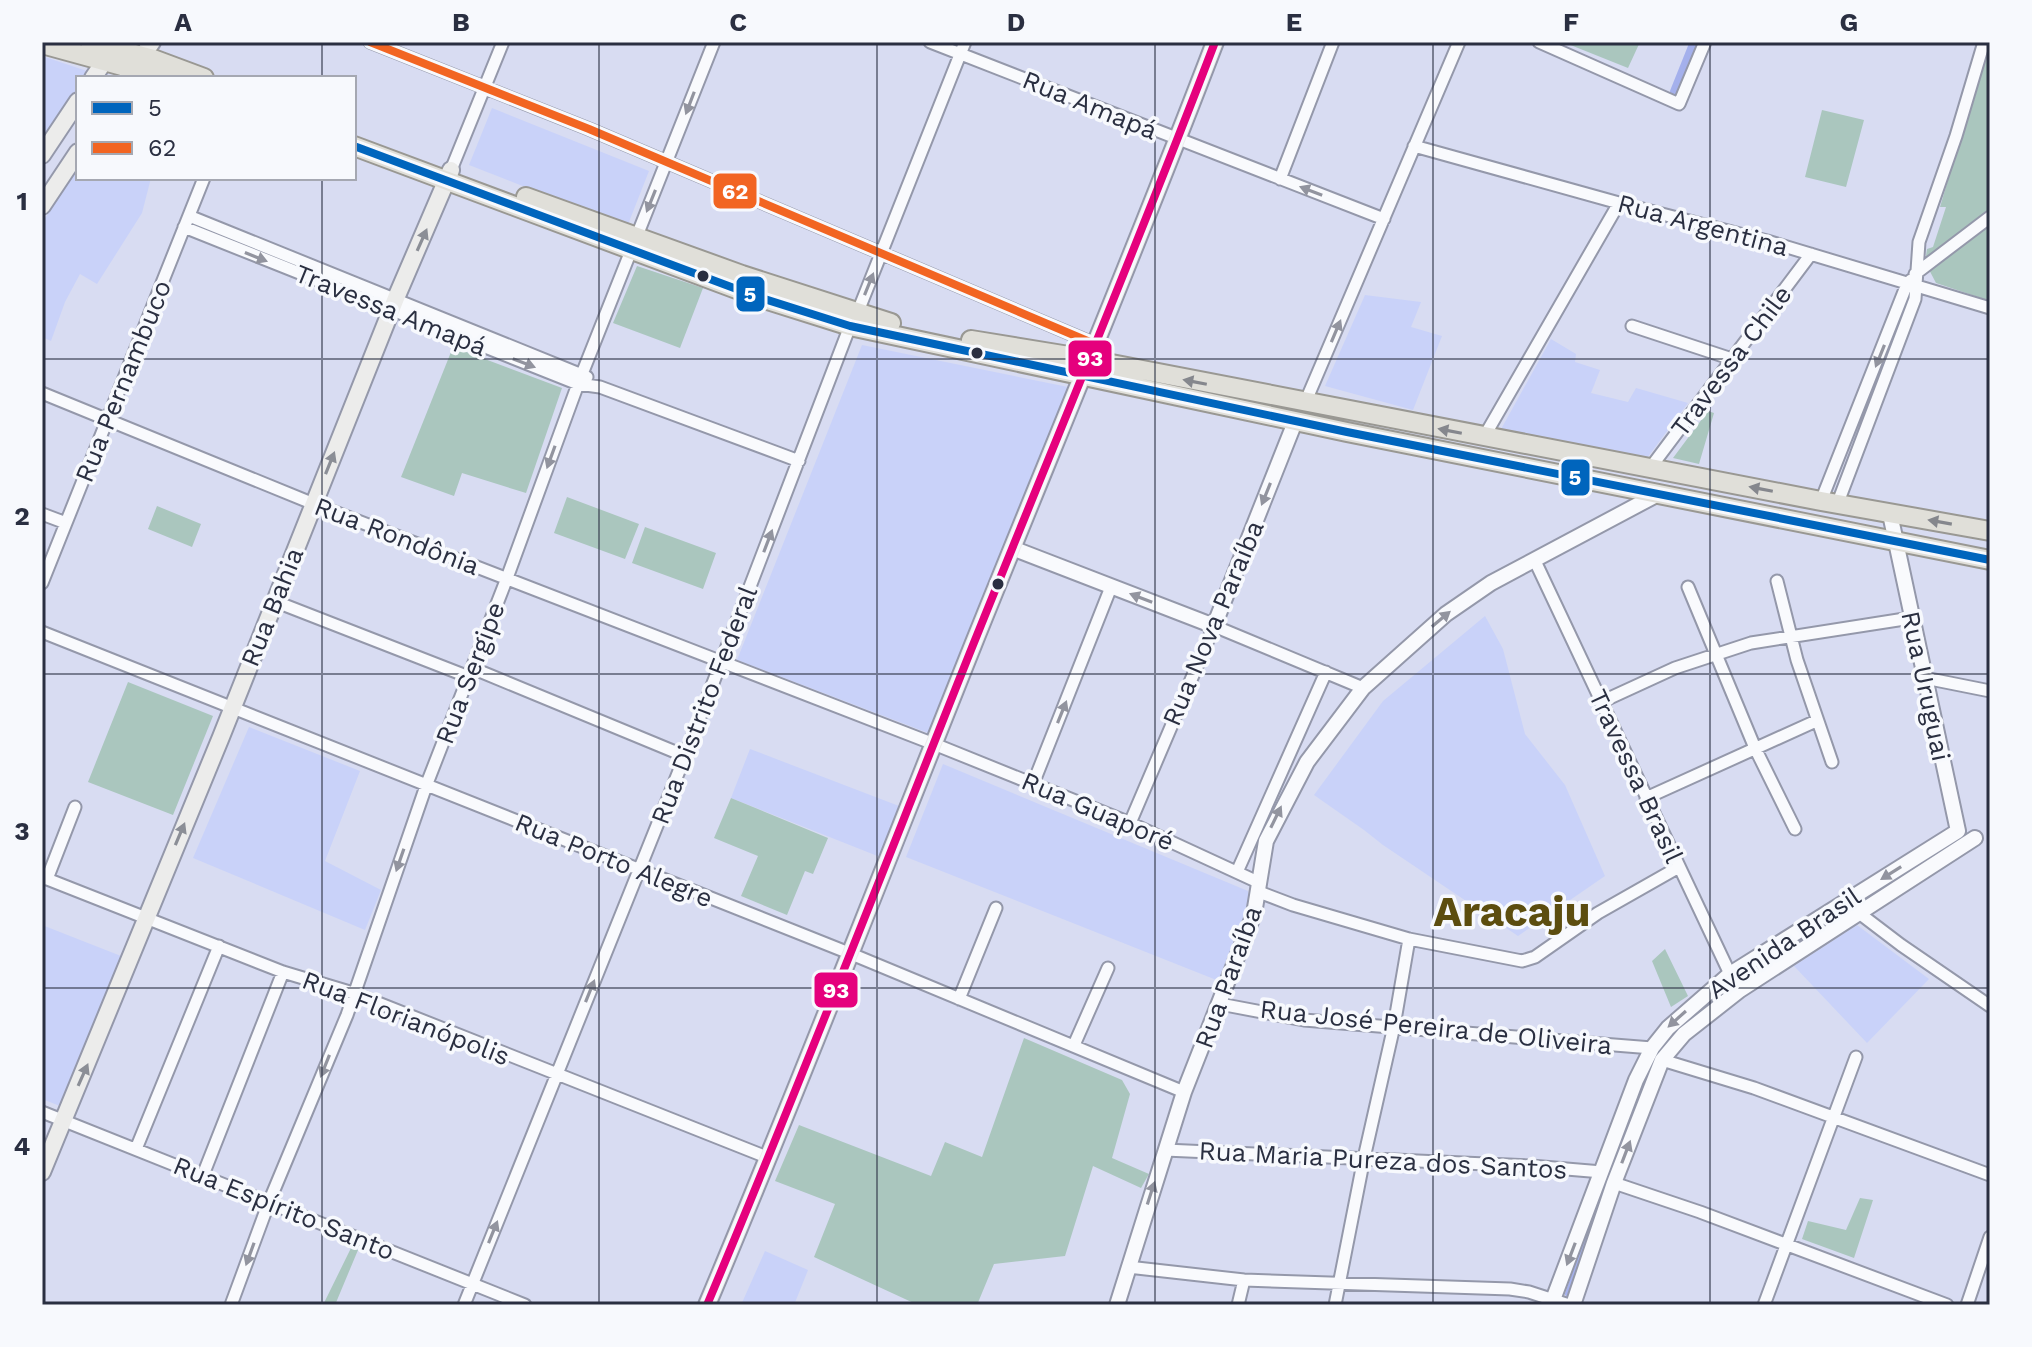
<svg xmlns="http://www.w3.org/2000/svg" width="2032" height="1347" viewBox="0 0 2032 1347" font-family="'Work Sans',sans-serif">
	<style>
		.built { fill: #c9d2f9 }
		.green { fill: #aac6be }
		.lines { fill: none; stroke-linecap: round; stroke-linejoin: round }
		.stream { stroke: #a4b0ec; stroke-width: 4 }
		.canal { stroke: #a4b0ec; stroke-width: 12 }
		.minor-casing { stroke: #9498aa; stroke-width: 15 }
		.tertiary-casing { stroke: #9498aa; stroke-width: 18 }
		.secondary-casing { stroke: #9498aa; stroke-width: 20 }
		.primary-casing { stroke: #999893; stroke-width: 22 }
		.minor { stroke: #f9fafd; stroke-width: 11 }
		.tertiary { stroke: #f9fafd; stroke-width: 14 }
		.secondary { stroke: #ececeb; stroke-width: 16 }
		.primary { stroke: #e0dfd9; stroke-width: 18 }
		.bus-1-casing { stroke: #f7f9fd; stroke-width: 14 }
		.bus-2-casing { stroke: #f7f9fd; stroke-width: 14 }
		.bus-3-casing { stroke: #f7f9fd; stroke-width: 14 }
		.bus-1 { stroke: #0065bd; stroke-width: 8 }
		.bus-2 { stroke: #f26522; stroke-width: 8 }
		.bus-3 { stroke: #e5007d; stroke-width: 8 }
		.oneway { fill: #92949f }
		.oneway2 { fill: #8b8e96 }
		.oneway3 { fill: #85878d }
		.grid { fill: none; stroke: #2a2f41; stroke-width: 2; stroke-opacity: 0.55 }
		.bus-dot { fill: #2a2f41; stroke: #f7f9fd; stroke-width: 3 }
		.labels { text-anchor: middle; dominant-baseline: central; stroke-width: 7; stroke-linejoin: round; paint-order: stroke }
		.street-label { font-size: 26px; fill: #2a2f41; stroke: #f7f9fd }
		.town-label { font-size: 42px; font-weight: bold; fill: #5c4d0f; stroke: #f7f9fd }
		.line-badge { stroke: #f7f9fd; stroke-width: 3 }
		.badge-label { font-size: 22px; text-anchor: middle; font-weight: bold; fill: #fff }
		.neatline { fill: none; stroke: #2a2f41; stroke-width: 3 }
		.grid-label { font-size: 26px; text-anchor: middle; font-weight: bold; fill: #2a2f41 }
	</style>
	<rect width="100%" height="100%" fill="#d8dcf2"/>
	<path class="built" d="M42 56 90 72 86 78H78V89L42 143Z
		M492 108 649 171 627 227 469 165Z
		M78 168V178H151L142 213 97 284 80 274 65 302 51 341 42 337V223Z
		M1365 295 1421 302 1411 327 1442 336 1413 410 1325 386Z
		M1551 339 1576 354 1575 362 1600 370 1591 393 1628 402 1636 388 1688 403 1647 458 1500 431Z
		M862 345 1068 387 931 734 737 660Z
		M1485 616 1503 649 1525 734 1565 785 1605 876 1518 936 1383 845 1364 830 1314 795 1383 701Z
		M249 727 360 771 325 861 381 890 365 930 193 858Z
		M750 749 899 806 880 857 731 798Z
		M943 764 1248 891 1251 906 1219 981 906 857Z
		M42 925 121 956 60 1106 42 1099Z
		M1857 925 1929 979 1867 1043 1794 966Z
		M765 1251 808 1270 794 1305H741Z"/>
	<path class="green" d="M1563 42H1640L1628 68Z
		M1990 51V301L1936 283 1925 262 1927 249 1933 247 1946 207H1940L1985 54Z
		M1822 110 1864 120 1846 187 1805 177Z
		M637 266 703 288 680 348 613 323Z
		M453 347 562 388 526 493 462 473 454 496 401 477Z
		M1708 411 1714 413 1699 464 1673 458Z
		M567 497 639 524 625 559 554 533Z
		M157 506 201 524 192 547 148 529Z
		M645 527 716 553 703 589 632 563Z
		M128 682 213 716 173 815 88 782Z
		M731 798 828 838 813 874 805 871 787 915 741 896 758 856 714 838Z
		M1665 949 1688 996 1671 1007 1652 961Z
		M1024 1038 1122 1080 1130 1094 1112 1158 1149 1174 1141 1188 1093 1166 1065 1256 994 1264 977 1305H918L814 1257 835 1204 775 1181 799 1125 931 1176 945 1142 982 1157Z
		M1860 1198 1873 1200 1854 1258 1802 1239 1808 1221 1846 1230Z
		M351 1248 358 1250 335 1305H323Z"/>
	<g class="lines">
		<path class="stream" d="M1567 1294 1627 1123"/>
		<path class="canal" d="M1676 92 1696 42
			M213 233 301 267"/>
		<g class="minor-casing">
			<path id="minor" d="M370 42 589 129 1097 345
				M930 42 1384 219
				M1539 42 1679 104 1705 42
				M1414 146 1619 203 1767 241 1990 308
				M451 170 503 42
				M1280 179 1333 42
				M189 216 587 377
				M184 227 578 384 600 387 799 461
				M1915 274 1990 217
				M857 314 965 42
				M1632 326 1732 359
				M42 393 314 504 934 744 1130 823 1260 883
				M1305 403 1459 42
				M1484 437 1619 203
				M1651 467 1811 254
				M1821 501 1907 284 1911 280
				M1837 505 1915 299 1919 242 1956 136 1984 42
				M42 514 66 523
				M1535 561 1730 974 1740 990
				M1777 581 1797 660 1832 762
				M42 583 204 178
				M1688 587 1755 748 1795 829
				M274 601 469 677
				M42 632 849 953 1184 1092
				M472 668 685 756
				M1925 678 1990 691
				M1601 702 1675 668 1751 643 1911 618
				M1033 784 1111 587
				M1646 798 1816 721
				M1130 823 1214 626 1363 688
				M1237 872 1326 672
				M42 877 283 972 353 993 769 1158
				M47 879 75 807
				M1259 892 1293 905 1409 939 1522 961 1535 957 1598 913 1679 867
				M1859 913 1901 945 1990 1006
				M959 999 996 908
				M1220 1004 1304 1020 1652 1048
				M1074 1045 1108 968
				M1662 1060 1754 1088 1990 1175
				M42 1112 525 1305
				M136 1149 219 946
				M1165 1150 1531 1166 1602 1172
				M203 1175 283 972
				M1614 1183 1700 1212 1947 1305
				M1128 1267 1244 1280 1510 1289 1529 1292 1569 1305
				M231 1305 269 1202 347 1015 426 786 507 578 578 384 714 42
				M464 1305 685 756 850 326
				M1238 1305 1244 1280
				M1335 1305 1364 1158 1394 1026 1409 939
				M1764 1305 1856 1057
				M1967 1305 1990 1237"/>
		</g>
		<g class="tertiary-casing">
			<path id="tertiary" d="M1890 514 1958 831
				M1012 548 1214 626 1295 422
				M1117 1305 1184 1092 1254 914 1266 841 1307 762 1363 688 1446 614 1491 583 1660 493
				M1551 1305 1636 1080 1652 1048 1668 1028 1730 974 1958 831
				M1573 1305 1614 1183 1662 1060 1684 1034 1740 990 1975 838"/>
		</g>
		<g class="secondary-casing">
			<path id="secondary" d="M93 78 110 53
				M127 78 152 42
				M42 155 78 101
				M42 206 78 152
				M42 1172 221 737 396 298 451 170
				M707 1305C799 1087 885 865 973 645 1054 444 1138 244 1215 42"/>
		</g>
		<g class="primary-casing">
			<path id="primary" d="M90 42 153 59 204 78
				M42 44 166 78
				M354 146 758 297 850 326 1347 432 1990 560
				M526 197 742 275 891 323
				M971 340 1075 357 1821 501 1990 531"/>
		</g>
		<use href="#minor" class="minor"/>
		<use href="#tertiary" class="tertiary"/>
		<use href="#secondary" class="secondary"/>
		<use href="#primary" class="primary"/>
		<g class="bus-1-casing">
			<path id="bus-1" d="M354 146 758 297 850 326 1347 432 1990 560"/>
		</g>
		<g class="bus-2-casing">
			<path id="bus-2" d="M370 42 589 129 1097 345"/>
		</g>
		<g class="bus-3-casing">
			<path id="bus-3" d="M707 1305C799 1087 885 865 973 645 1054 444 1138 244 1215 42"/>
		</g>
		<use href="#bus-1" class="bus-1"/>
		<use href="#bus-2" class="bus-2"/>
		<use href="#bus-3" class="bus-3"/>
	</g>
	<defs><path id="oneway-solid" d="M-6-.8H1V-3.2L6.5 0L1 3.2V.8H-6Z" transform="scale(2)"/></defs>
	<g class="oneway">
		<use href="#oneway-solid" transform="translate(690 103) rotate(111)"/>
		<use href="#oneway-solid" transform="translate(1311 191) rotate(-159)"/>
		<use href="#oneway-solid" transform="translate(651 201) rotate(112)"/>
		<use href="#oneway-solid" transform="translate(256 257) rotate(22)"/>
		<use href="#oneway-solid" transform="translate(869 284) rotate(-68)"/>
		<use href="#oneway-solid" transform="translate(1336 331) rotate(-67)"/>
		<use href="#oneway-solid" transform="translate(1880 356) rotate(112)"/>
		<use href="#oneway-solid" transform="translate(524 363) rotate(21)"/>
		<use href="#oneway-solid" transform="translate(551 457) rotate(110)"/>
		<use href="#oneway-solid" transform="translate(1266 494) rotate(112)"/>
		<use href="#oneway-solid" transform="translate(768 541) rotate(-69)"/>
		<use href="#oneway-solid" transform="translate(1141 598) rotate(-159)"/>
		<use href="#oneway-solid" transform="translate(1441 619) rotate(-40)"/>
		<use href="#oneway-solid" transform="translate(1062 712) rotate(-68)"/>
		<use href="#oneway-solid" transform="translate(1276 817) rotate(-64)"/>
		<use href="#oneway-solid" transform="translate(400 860) rotate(109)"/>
		<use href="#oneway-solid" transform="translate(1891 873) rotate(148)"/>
		<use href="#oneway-solid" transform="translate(590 991) rotate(-68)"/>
		<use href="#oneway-solid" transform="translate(1677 1019) rotate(138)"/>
		<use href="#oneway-solid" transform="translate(325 1066) rotate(112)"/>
		<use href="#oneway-solid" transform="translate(1626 1152) rotate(-69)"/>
		<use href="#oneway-solid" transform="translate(1151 1193) rotate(-72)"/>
		<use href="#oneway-solid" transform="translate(493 1232) rotate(-68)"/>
		<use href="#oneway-solid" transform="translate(250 1254) rotate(110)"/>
		<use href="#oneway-solid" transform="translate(1571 1254) rotate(111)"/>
	</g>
	<g class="oneway2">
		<use href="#oneway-solid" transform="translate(422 240) rotate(-66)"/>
		<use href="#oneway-solid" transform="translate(330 463) rotate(-68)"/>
		<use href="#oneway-solid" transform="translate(180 834) rotate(-67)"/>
		<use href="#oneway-solid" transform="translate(83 1075) rotate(-66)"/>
	</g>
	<g class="oneway3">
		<use href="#oneway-solid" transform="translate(1195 382) rotate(-169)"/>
		<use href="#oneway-solid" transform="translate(1450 431) rotate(-169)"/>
		<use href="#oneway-solid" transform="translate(1761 489) rotate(-169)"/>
		<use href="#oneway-solid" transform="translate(1940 522) rotate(-170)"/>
	</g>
	<path class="grid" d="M322 42V78M599 42V1305M877 42V1305M1155 42V1305M1433 42V1305M1710 42V1305M322 178V1305M42 359H1990M42 674H1990M42 988H1990"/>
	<g class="bus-dot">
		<circle cx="703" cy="276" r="7"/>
		<circle cx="977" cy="353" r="7"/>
		<circle cx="998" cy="584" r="7"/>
	</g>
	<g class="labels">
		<g class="street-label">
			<text transform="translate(1090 105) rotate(22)">Rua Amapá</text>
			<text transform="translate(1703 225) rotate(15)">Rua Argentina</text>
			<text transform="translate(391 310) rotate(22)">Travessa Amapá</text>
			<text transform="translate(1731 361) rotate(-53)">Travessa Chile</text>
			<text transform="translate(123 381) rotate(-68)">Rua Pernambuco</text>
			<text transform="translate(397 536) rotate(21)">Rua Rondônia</text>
			<text transform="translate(272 607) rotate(-68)">Rua Bahia</text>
			<text transform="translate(1213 623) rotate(-67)">Rua Nova Paraíba</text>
			<text transform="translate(470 673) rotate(-69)">Rua Sergipe</text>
			<text transform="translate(1926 686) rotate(78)">Rua Uruguai</text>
			<text transform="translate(704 705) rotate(-69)">Rua Distrito Federal</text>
			<text transform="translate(1636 776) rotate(65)">Travessa Brasil</text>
			<text transform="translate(1098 811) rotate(23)">Rua Guaporé</text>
			<text transform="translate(614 860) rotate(22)">Rua Porto Alegre</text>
			<text transform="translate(1784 943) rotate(-34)">Avenida Brasil</text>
			<text transform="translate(1228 977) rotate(-70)">Rua Paraíba</text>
			<text transform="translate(406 1018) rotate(21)">Rua Florianópolis</text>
			<text transform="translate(1436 1027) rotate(6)">Rua José Pereira de Oliveira</text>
			<text transform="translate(1383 1160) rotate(3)">Rua Maria Pureza dos Santos</text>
			<text transform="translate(284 1208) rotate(22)">Rua Espírito Santo</text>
		</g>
		<g class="town-label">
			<text x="1512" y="911">Aracaju</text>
		</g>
	</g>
	<g class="line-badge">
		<rect x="712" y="172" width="46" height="38" rx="8" fill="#f26522"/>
		<rect x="735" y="275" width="31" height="38" rx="8" fill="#0065bd"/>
		<rect x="1067" y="339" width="46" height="39" rx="8" fill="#e5007d"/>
		<rect x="1560" y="458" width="31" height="39" rx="8" fill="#0065bd"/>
		<rect x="813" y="971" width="46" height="38" rx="8" fill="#e5007d"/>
	</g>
	<g class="badge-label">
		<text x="735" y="199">62</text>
		<text x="750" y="302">5</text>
		<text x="1090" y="366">93</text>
		<text x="1575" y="485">5</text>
		<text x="836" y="998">93</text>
	</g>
	<rect width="2032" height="1347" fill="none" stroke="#f7f9fd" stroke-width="88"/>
	<rect x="76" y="76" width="280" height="104" fill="#f7f9fd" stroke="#a5a8b2" stroke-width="2"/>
	<rect x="92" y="102" width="40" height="12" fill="#0065bd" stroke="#a5a8b2" stroke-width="2"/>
	<text x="148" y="116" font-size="24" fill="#2a2f41">5</text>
	<rect x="92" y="142" width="40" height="12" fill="#f26522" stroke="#a5a8b2" stroke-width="2"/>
	<text x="148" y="156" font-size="24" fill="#2a2f41">62</text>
	<rect x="44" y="44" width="1944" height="1259" class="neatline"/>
	<g class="grid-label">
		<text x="183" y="31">A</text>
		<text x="461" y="31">B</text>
		<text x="738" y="31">C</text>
		<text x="1016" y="31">D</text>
		<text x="1294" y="31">E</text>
		<text x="1571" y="31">F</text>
		<text x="1849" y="31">G</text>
		<text x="22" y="210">1</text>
		<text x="22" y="525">2</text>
		<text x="22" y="840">3</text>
		<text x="22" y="1155">4</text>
	</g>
</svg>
